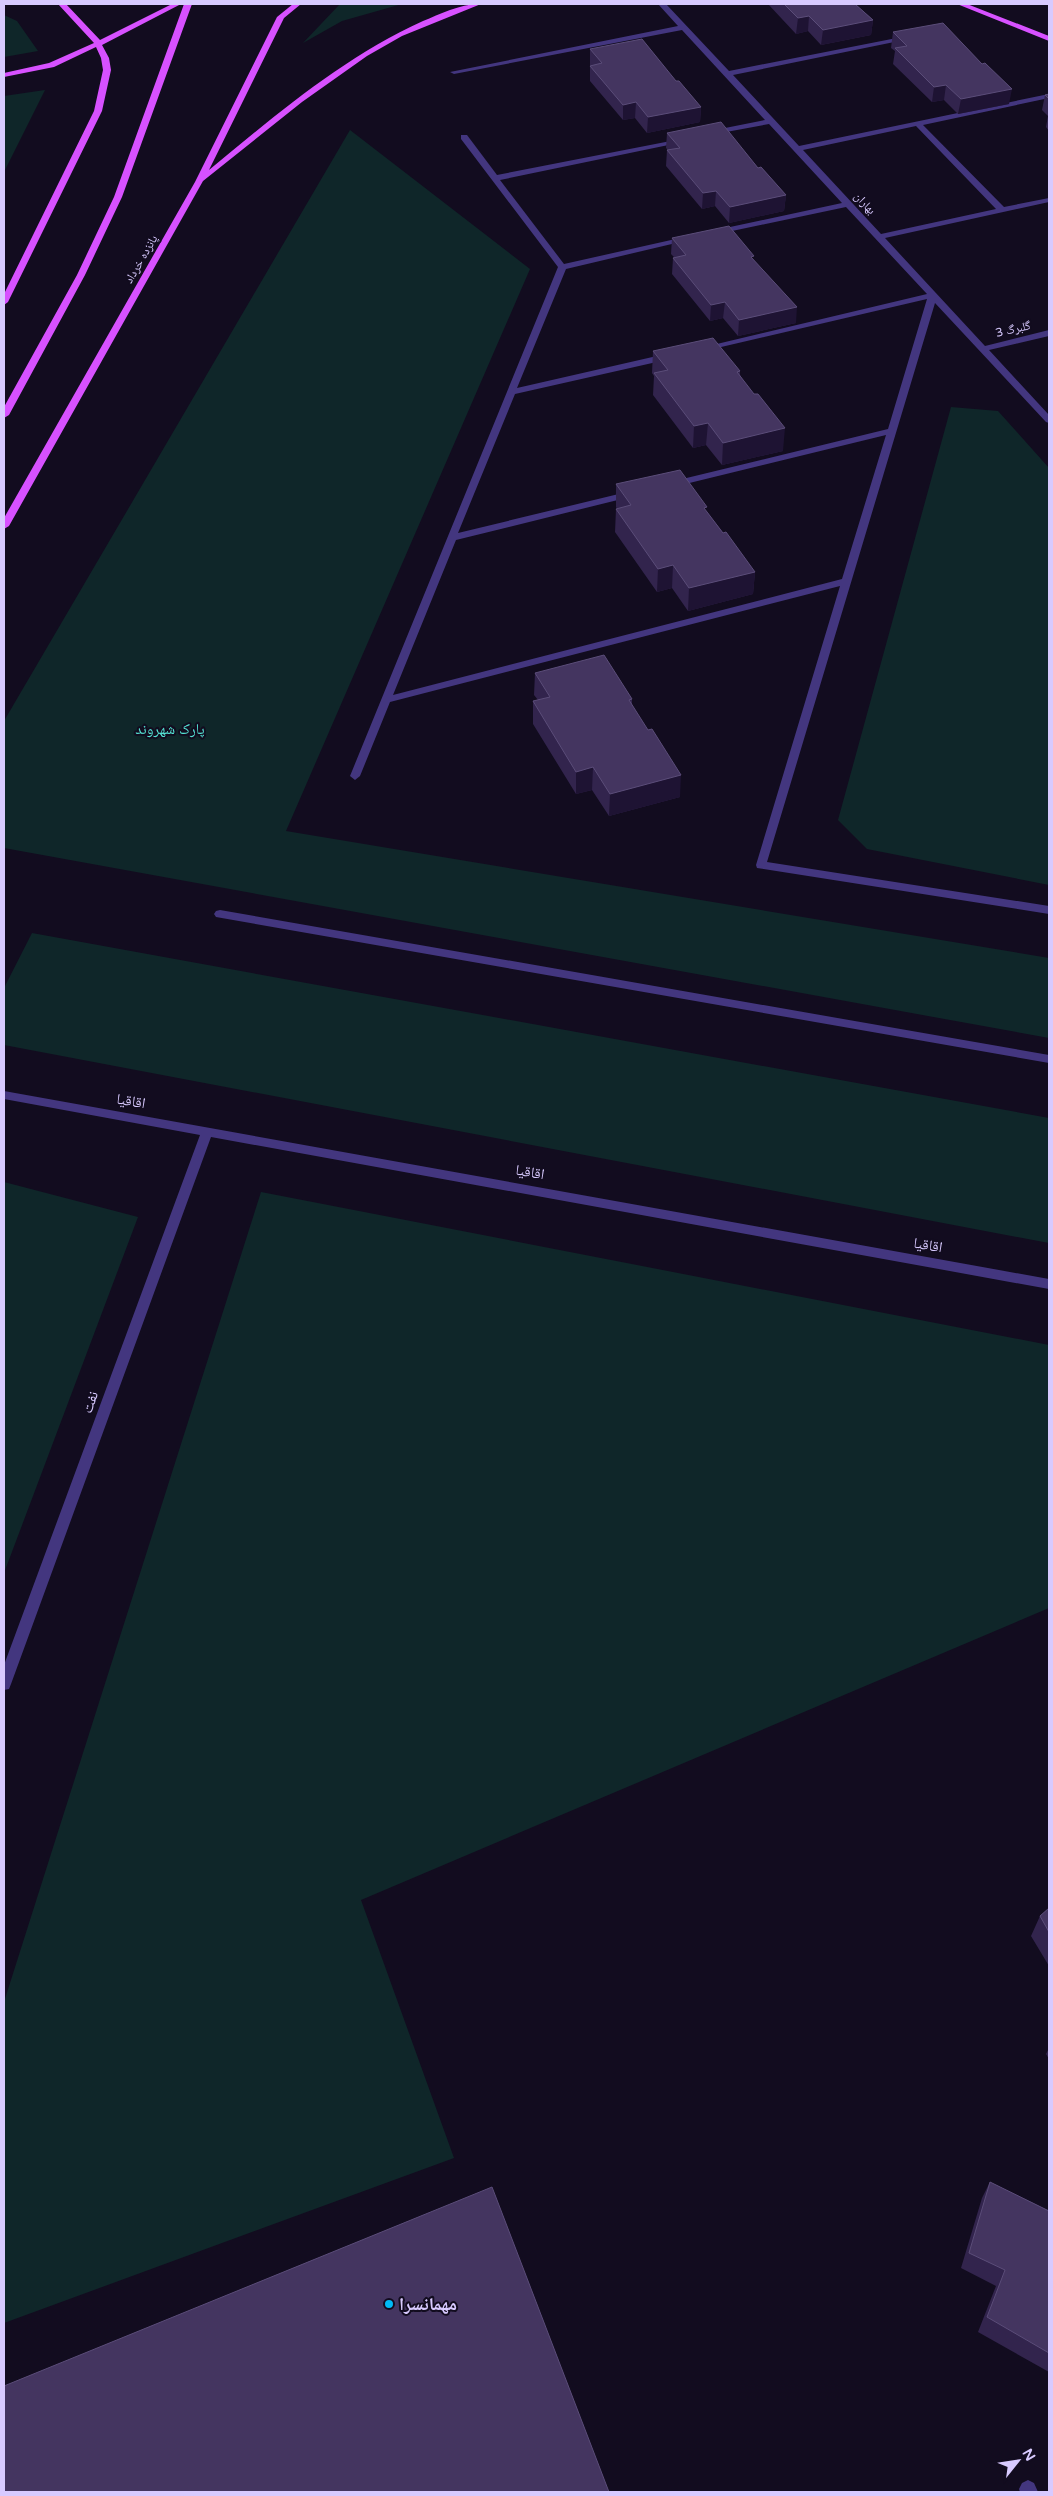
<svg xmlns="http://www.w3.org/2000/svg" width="1053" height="2496" viewBox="0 0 1053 2496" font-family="'Varela Round','Noto Naskh Arabic',sans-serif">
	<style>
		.green { fill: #0f2629 }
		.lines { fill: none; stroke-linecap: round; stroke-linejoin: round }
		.minor { fill: #43367f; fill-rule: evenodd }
		.major { fill: #d751ff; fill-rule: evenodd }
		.wall { fill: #32244d }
		.shaded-wall { fill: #1e1333 }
		.building { fill: #443560; stroke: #5b4d79 }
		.poi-dot { fill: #00b9f5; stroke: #120c1f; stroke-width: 2 }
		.labels { text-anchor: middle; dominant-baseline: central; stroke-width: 4; stroke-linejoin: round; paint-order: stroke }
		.far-street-label { font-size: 12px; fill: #d8caff; stroke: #120c1f }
		.park-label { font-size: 15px; fill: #54e1d2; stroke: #120c1f }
		.street-label { font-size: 15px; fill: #d8caff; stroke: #120c1f }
		.near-poi-label { font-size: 18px; font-weight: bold; fill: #d8caff; stroke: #120c1f; text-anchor: start }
	</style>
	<rect width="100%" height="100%" fill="#120c1f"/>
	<path class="green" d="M340 4H402L342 21 303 43Z
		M4 15 17 21 38 51 4 57Z
		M45 90 4 172V96Z
		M350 130 530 269 286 831 1049 958V1038L4 848V721Z
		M951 407 998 411 1049 468V885L867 849 838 820Z
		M32 933 1049 1118V1243L4 1045V988Z
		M4 1182 138 1217 4 1573Z
		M261 1192 1049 1345V1608L361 1900 454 2158 4 2323V2002Z"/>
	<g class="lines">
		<path class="minor" d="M658 4H666L729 71 912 35 913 37 909 39 733 75 799 146 1049 94V98L923 125 1004 207 1049 198V202L885 238 985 346 1049 330V336L989 350 1049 415V423L1046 422 935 303 767 862 1049 906V914L757 868 756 865 840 586 390 702 360 776 355 780 350 776 558 267 461 139V135H467L497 175 686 138V142H683L500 180 564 264 689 236 693 239 566 269 517 388 670 353 674 356 670 359 515 394 458 533 631 491 636 494 634 496 456 540 393 695 842 579 886 435 673 487 668 484 670 482 888 429 927 299 704 351 700 348 927 294 846 207 713 235 712 233 716 230 842 203 769 124 710 135V131L765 120 682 30 454 74 450 72 678 26ZM916 126 996 209 881 234 803 150Z
			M220 910 1049 1055V1063L216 917 214 914 216 911Z
			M4 1091 1049 1279V1289L211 1137 11 1684 9 1689 4 1690V1665L200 1135 4 1099Z
			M1028 2480 1034 2483 1038 2492H1020L1019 2489 1022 2483Z"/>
		<path class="major" d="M58 4H66L100 40 172 4H181L102 45 109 58 111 70 102 111 8 302 4 305V294L94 111 103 70 101 58 96 47 54 67 4 77V73L49 63 94 43Z
			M184 4H192L122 197 85 275 9 415 4 418V407L77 275 114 197Z
			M293 4H301L284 18 209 170C277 114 342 58 423 21 440 14 462 3 481 4L402 36 367 56 302 102 203 181 9 526 4 529V518L195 182 277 17Z
			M957 4H967L1049 36V41Z"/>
	</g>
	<path class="wall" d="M768 4H855L873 20 871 35 821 45 808 31 796 34Z
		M893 32 1009 104 958 114 944 100 932 102 893 64 895 51 891 48Z
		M590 49 676 81 701 107 700 122 647 133 635 118 623 120 590 81V66H591L590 65Z
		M1049 94V131L1046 127 1048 116 1042 110 1045 95Z
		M667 133 758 168 786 195 784 211 729 223 715 206 702 209 666 166 667 150H668L666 148Z
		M672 238 753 259 796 323 738 336 723 318 710 321 672 274 673 258 674 257 671 254Z
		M653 351 740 371V375L783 451 722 465 706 445 693 448 653 395 654 376 652 373Z
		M616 484 707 512 723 533 755 572 753 594 688 611 672 588 657 592 615 532 616 509H617L616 507Z
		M535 673 632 699V705L680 797 609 816 592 790 576 794 533 724V701L538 700 534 695Z
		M1049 1908V1966L1031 1936 1040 1916Z
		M1049 2048V2059L1046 2054Z
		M990 2182 1049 2211V2372L978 2332 996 2286 961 2268 982 2198Z"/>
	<path class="shaded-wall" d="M809 16 808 31 796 34 798 18Z
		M873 20 871 35 821 45 823 30Z
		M946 85 944 100 932 102 934 87Z
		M1012 89 1009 104 958 114 961 99Z
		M636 102 635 118 623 120V105Z
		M701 107 700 122 647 133 648 117Z
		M716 191 715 206 702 209 703 193Z
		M786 195 784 211 729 223 730 207Z
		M725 302 723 318 710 321 711 305Z
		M797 307 796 323 738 336 739 320Z
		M708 423 706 445 693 448 694 426Z
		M785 428 783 451 722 465 723 443Z
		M673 565 672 588 657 592 658 569Z
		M755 572 753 594 688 611 689 588Z
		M593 767 592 790 576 794V772Z
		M681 775 680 797 609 816 610 794Z"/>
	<path class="building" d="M784 4H855L873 20 823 30 809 16 798 18Z
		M943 23 982 64 985 63 1012 89 961 99 946 85 934 87 895 48 907 46 893 32Z
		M642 39 676 81H679L701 107 648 117 636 102 623 105 590 66 602 63 590 49Z
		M1049 94V99L1045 95Z
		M721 122 758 168 761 167 786 195 730 207 716 191 703 193 667 150 680 148 667 133Z
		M729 226 754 256 751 257 797 307 739 320 725 302 711 305 673 258 686 255 672 238Z
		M713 338 740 371 737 372 754 394H758L785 428 723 443 708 423 694 426 654 373 668 370 653 351Z
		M680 470 707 507 704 508 723 533 726 532 755 572 689 588 673 565 658 569 616 509 631 505 616 484Z
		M604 655 632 699 629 700 648 730 652 729 681 775 610 794 593 767 576 772 533 701 550 697 535 673Z
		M1049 1908V1932L1040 1916Z
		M990 2182 1049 2211V2353L987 2317 1005 2270 969 2253Z
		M492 2187 609 2492H4V2386Z"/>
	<circle class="poi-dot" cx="389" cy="2304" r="5"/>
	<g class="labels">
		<g class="far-street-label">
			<text transform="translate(865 203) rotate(47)">بهاران</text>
			<text transform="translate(141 259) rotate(-60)">پانزده خرداد</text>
			<text transform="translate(1013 329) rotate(-13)">گلبرگ 3</text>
		</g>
		<g class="park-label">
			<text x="170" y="729">پارک شهروند</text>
		</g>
		<g class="street-label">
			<text transform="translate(131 1101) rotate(10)">اقاقیا</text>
			<text transform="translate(530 1172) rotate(10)">اقاقیا</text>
			<text transform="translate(928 1245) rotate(10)">اقاقیا</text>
			<text transform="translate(90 1402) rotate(-70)">نفت</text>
		</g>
		<g class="near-poi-label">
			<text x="399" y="2304">مهمانسرا</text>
		</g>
	</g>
	<rect width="1053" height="2496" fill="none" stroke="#d8caff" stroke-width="10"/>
	<g transform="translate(1018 2461) rotate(60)" stroke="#120c1f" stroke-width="4" paint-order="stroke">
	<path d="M0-4L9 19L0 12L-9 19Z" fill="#d8caff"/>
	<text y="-8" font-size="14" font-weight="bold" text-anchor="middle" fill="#d8caff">N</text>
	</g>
</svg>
